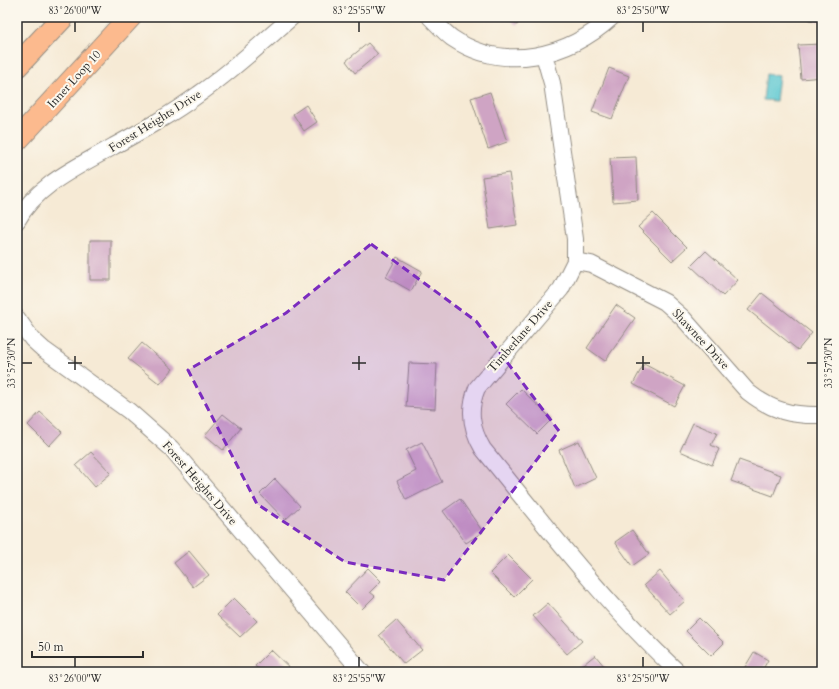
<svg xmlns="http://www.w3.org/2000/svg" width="839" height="689" viewBox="0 0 839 689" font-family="Cardo,serif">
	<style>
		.water { fill: #5ac7d1; stroke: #42797e }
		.building { fill: #cfa4c4 }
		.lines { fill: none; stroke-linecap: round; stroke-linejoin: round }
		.minor-casing { stroke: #908a80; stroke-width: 18 }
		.highway-casing { stroke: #908a80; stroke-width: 24 }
		.minor { stroke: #fff; stroke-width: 16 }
		.highway { stroke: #fcba8e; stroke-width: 22 }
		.marked { fill: #7b2cbf; fill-opacity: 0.2; stroke: #7b2cbf; stroke-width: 3; stroke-dasharray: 8 5; stroke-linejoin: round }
		.ticks { fill: none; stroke: #2b2b2b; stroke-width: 1.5 }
		.labels { text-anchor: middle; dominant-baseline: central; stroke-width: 4; stroke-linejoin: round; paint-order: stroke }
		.street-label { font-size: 12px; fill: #2b2b2b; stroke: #fbf7ec }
		.neatline { fill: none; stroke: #2b2b2b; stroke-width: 1.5 }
		.ticks-label { font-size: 10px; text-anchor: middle; fill: #2b2b2b }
	</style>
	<rect width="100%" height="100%" fill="#fbf7ec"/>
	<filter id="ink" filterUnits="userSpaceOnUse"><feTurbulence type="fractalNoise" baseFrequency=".025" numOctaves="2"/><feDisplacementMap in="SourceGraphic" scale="8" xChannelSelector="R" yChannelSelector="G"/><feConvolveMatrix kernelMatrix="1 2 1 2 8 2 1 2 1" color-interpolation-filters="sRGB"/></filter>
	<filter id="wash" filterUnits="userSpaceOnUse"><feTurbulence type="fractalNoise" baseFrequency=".012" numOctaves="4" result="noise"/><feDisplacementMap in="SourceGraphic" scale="16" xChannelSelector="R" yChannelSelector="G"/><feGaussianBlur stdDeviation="0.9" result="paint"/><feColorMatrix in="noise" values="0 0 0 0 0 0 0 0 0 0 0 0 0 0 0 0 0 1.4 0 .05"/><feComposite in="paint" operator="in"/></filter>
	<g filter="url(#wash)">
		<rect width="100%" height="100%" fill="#f6ead5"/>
		<path class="water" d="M766 74 779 76 776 101 763 100Z"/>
		<g id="blocks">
			<path class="building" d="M506 17H522L517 25Z
				M809 17H822V21L809 20Z
				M368 43 378 54 355 73 346 61Z
				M822 44V77L801 79 798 45Z
				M609 68 629 76 612 119 592 112Z
				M490 92 507 142 488 149 471 98Z
				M306 105 317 122 304 131 293 114Z
				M636 157 638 200 613 202 610 158Z
				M509 173 517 225 490 229 482 177Z
				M653 213 687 247 672 261 638 227Z
				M90 240H111V280H90Z
				M706 251 738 280 723 296 691 266Z
				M397 257 422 271 411 291 386 277Z
				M762 293 812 333 798 350 748 310Z
				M616 305 635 318 605 361 587 348Z
				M142 343 173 369 160 384 128 359Z
				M409 363 437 364 435 409 406 407Z
				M644 364 685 386 674 406 633 384Z
				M521 389 552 419 537 434 506 404Z
				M40 412 62 432 49 446 28 425Z
				M223 414 241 428 223 450 205 435Z
				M693 423 717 433 711 445 719 449 712 465 680 451Z
				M579 441 596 478 575 488 559 450Z
				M422 442 442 482 406 500 397 481 416 471 406 450Z
				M91 452 111 473 95 487 76 465Z
				M739 460 781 475 773 496 731 481Z
				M275 479 300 506 285 520 260 494Z
				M460 499 483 532 466 543 443 511Z
				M632 530 649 554 632 566 615 542Z
				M189 551 209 575 193 587 174 563Z
				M508 555 532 579 514 597 490 573Z
				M368 568 381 581 370 592 375 596 362 609 345 592Z
				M660 571 685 601 670 614 644 585Z
				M234 598 257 621 240 637 217 615Z
				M548 603 582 641 567 654 533 616Z
				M699 618 724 643 711 656 686 631Z
				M396 620 422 650 404 664 379 635Z
				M271 650 294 672H262L255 666Z
				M754 652 768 660 763 669 768 672H742Z
				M595 655 609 672H582L579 668Z"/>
		</g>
	</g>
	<g filter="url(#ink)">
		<use href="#blocks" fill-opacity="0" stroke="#908a80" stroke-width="1"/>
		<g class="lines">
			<g class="minor-casing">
				<path id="minor" d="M430 17C437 24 444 32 452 38 504 73 568 57 612 17
					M544 55 552 83 575 239V261L561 289 477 388C468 410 471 429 483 449 545 525 606 605 678 672
					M17 221C37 184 80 166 114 146 143 130 172 114 199 94 232 71 262 43 292 17
					M575 261 591 264 665 302 683 318 748 392C772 411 792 416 822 415
					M17 318 32 339 43 349 129 411 171 448 362 672"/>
			</g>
			<g class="highway-casing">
				<path id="highway" d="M17 66 63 17
					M17 140 130 17"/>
			</g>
			<use href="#minor" class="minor"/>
			<use href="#highway" class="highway"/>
		</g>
	</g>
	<path class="marked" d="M371 244 476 321 559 431 444 580 345 562 257 504 188 370 286 313Z"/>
	<path class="ticks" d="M75 22V32M359 22V32M643 22V32M75 356V370M359 356V370M643 356V370M22 363H32M68 363H82M352 363H366M636 363H650M807 363H817M75 657V667M359 657V667M643 657V667"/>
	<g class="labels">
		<g class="street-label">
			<text transform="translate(74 79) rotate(-48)">Inner Loop 10</text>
			<text transform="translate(155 121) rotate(-32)">Forest Heights Drive</text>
			<text transform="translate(520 336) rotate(-49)">Timberlane Drive</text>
			<text transform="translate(701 339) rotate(47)">Shawnee Drive</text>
			<text transform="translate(200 483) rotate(49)">Forest Heights Drive</text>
		</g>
	</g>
	<rect width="839" height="689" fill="none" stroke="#fbf7ec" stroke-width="44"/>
	<path d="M32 651v6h111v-6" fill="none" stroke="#2b2b2b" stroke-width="2"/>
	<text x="38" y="651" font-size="12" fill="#2b2b2b" stroke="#fbf7ec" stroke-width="3" paint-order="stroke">50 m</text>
	<rect x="22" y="22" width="795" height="645" class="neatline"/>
	<g class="ticks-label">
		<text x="75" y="14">83°26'00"W</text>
		<text x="359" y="14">83°25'55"W</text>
		<text x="643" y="14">83°25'50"W</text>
		<text transform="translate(11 363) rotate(-90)" y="4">33°57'30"N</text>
		<text transform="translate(828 363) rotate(-90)" y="4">33°57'30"N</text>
		<text x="75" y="682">83°26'00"W</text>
		<text x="359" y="682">83°25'55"W</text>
		<text x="643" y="682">83°25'50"W</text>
	</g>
</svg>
